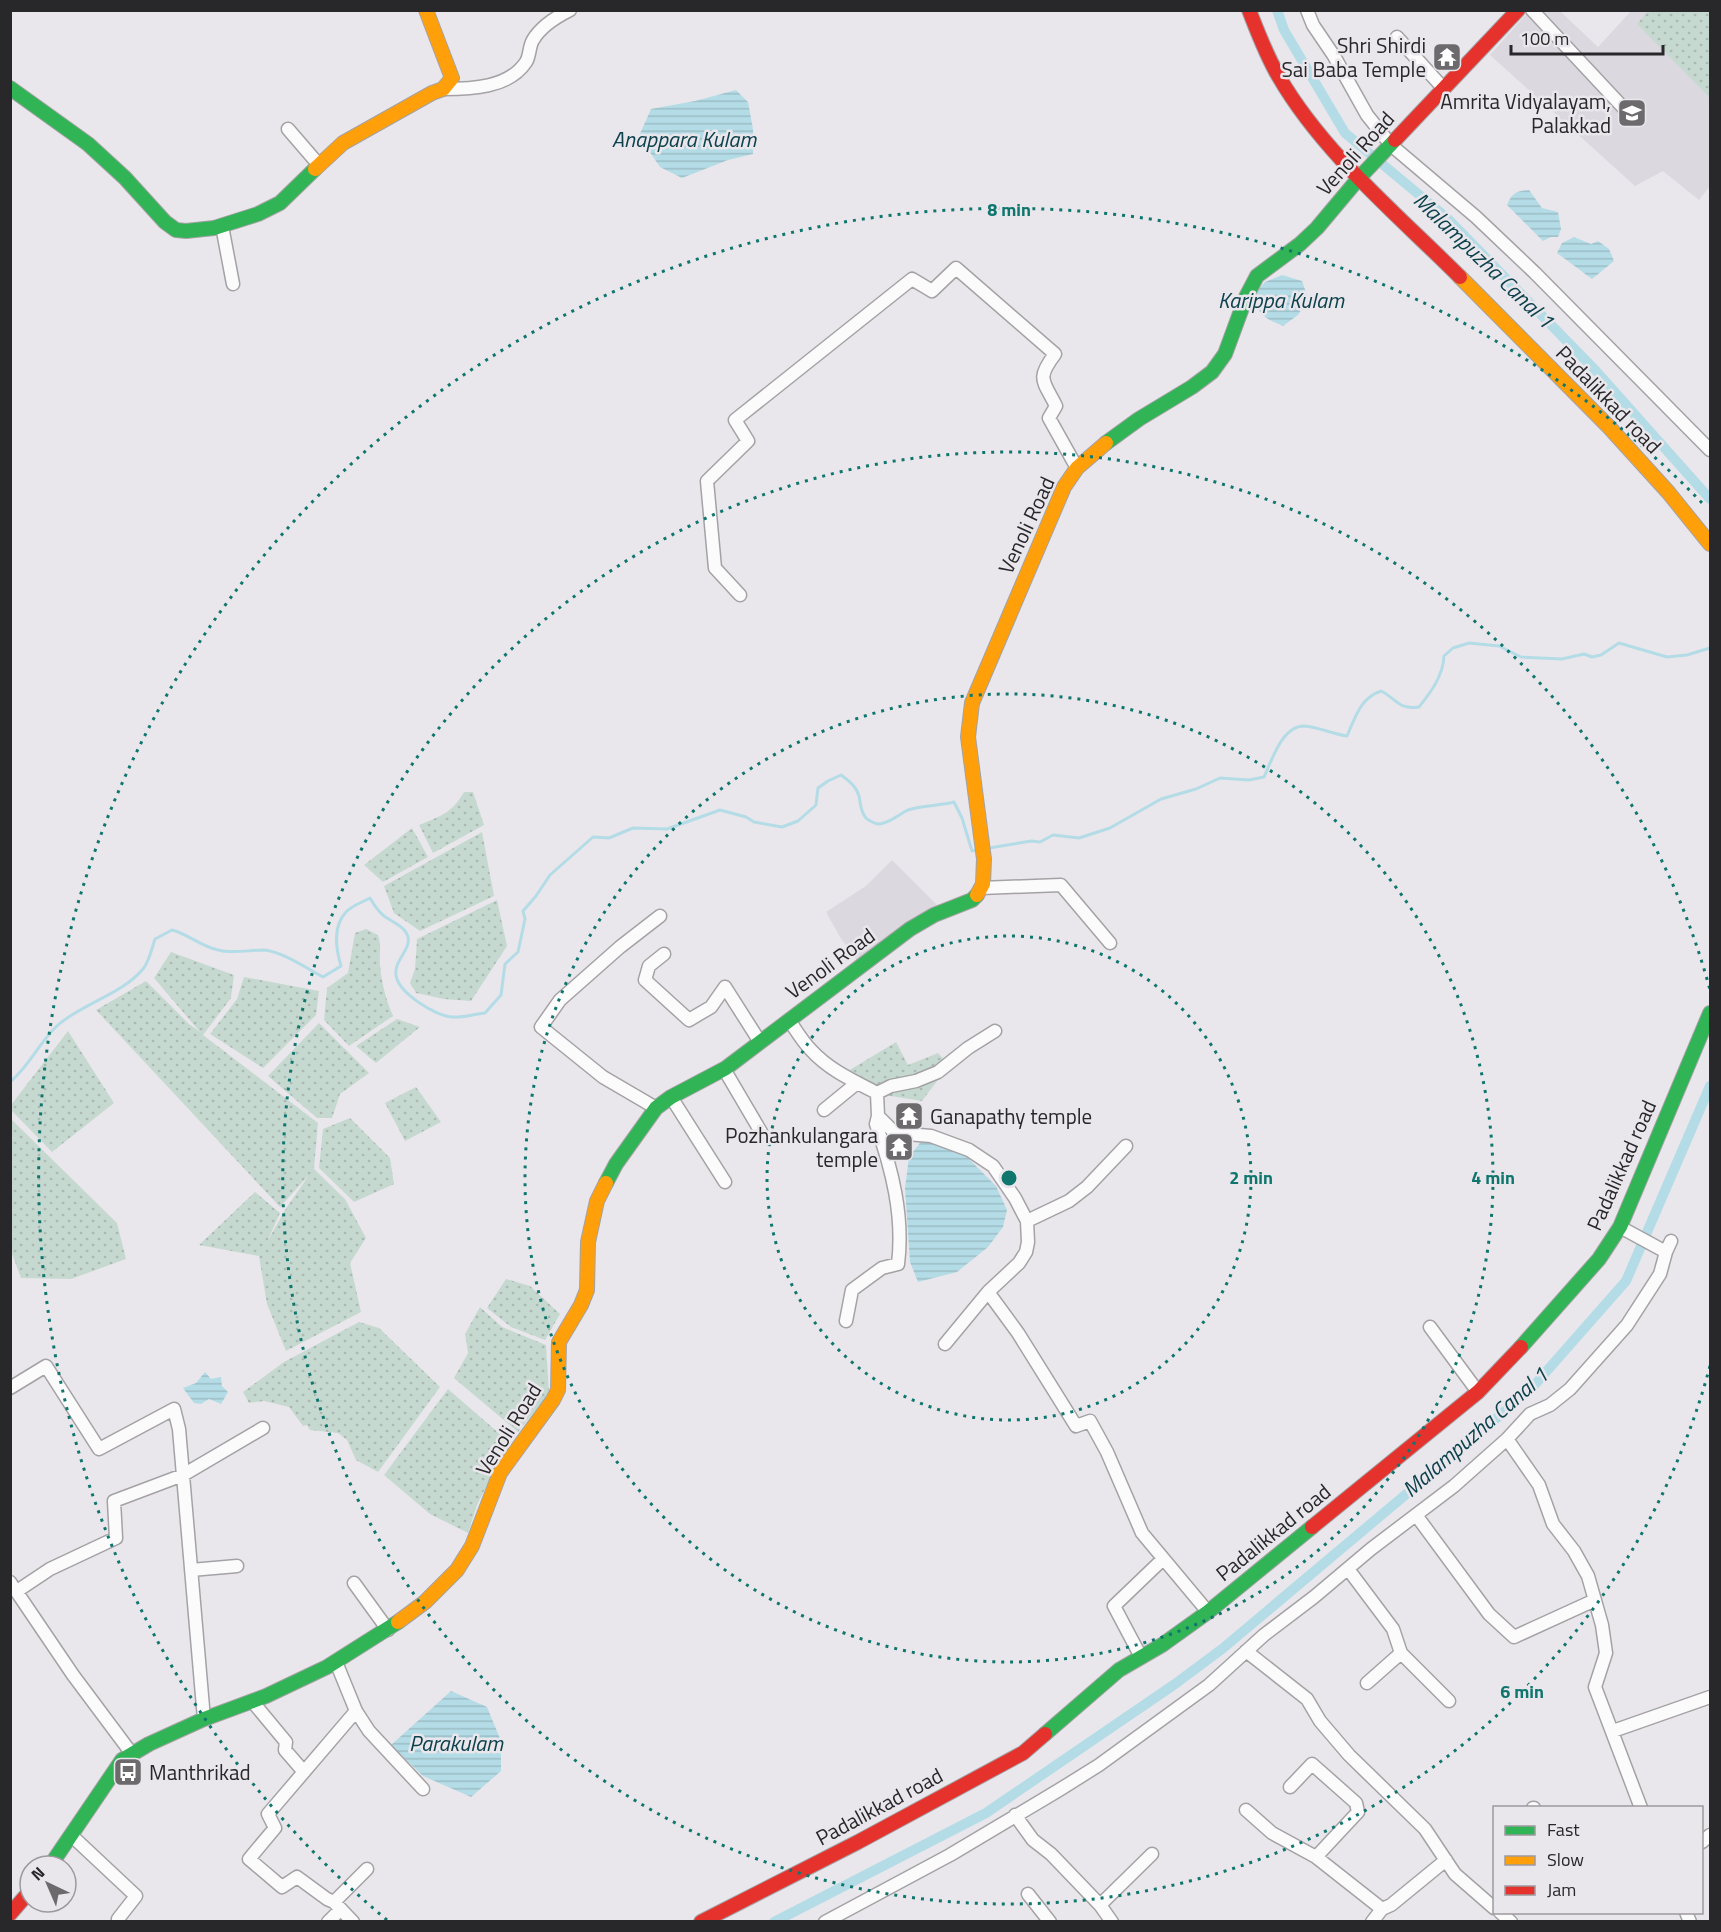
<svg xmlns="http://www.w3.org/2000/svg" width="1721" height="1932" viewBox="0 0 1721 1932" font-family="'Titillium Web',sans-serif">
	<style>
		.built { fill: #dcd8e0 }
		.grass { fill: url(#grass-dots) }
		.water { fill: url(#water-rules) }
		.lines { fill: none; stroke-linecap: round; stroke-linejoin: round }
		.stream { stroke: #b4dce7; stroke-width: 3 }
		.canal { stroke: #b4dce7; stroke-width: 10 }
		.street-casing { stroke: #a4a2a5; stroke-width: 15 }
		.fast-casing { stroke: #a4a2a5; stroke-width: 16 }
		.slow-casing { stroke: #a4a2a5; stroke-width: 16 }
		.jam-casing { stroke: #a4a2a5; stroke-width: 16 }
		.street { stroke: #fcfbfc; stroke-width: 12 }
		.fast { stroke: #30b455; stroke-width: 14 }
		.slow { stroke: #ff9f0a; stroke-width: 14 }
		.jam { stroke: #e5322d; stroke-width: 14 }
		.ring { fill: none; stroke: #0f766e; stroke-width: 3; stroke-dasharray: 3 6 }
		.labels { text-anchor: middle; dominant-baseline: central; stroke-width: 5; stroke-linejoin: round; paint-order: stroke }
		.poi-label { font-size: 21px; fill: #282729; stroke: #e9e6ec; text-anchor: end }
		.street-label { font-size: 21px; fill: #282729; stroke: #e9e6ec }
		.water-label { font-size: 22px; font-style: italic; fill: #0d424c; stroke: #e9e6ec }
		.centre { fill: #0f766e; stroke: #e9e6ec; stroke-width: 3 }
		.ring-label { font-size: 18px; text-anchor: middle; font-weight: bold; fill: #0f766e; stroke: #e9e6ec; stroke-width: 5; stroke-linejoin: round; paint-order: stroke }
	</style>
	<defs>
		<pattern id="grass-dots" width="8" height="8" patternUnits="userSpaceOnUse" patternTransform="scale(1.5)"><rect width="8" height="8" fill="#c6d9d0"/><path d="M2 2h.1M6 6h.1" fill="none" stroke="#aabab3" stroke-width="1.8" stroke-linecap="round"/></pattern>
		<pattern id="water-rules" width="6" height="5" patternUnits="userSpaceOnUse" patternTransform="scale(1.5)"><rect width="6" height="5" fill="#b4dce7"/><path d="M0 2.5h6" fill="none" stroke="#9bbdc6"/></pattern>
	</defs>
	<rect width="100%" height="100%" fill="#e9e7eb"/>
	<path class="built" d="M1529 11H1560L1598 47 1631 11H1710V186L1699 200 1663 171 1635 186 1490 55Z
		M892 860 939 907 859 964 840 937 826 912 866 886Z"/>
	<path class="grass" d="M1649 10 1710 11V98L1637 24Z
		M464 792H473L484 825 433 853 419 825C441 816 452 813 464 792Z
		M412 828 428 857 383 882 364 865Z
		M482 832 494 896 420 931 394 913 384 886Z
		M497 900 507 946 471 1001 444 999 416 993 410 983 415 969 417 939Z
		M366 929 378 935C382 948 379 952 380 964 381 981 386 1000 393 1016L349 1046 324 1020 327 988 348 973 355 933Z
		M171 952 234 975 231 998 203 1035 318 1123 314 1169 345 1199 366 1238 350 1263 361 1312 286 1351 267 1304 259 1256 199 1245 255 1192 280 1213 267 1242 285 1210 309 1175 280 1207 96 1010 146 981 189 1024 200 1032 154 978Z
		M244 977 319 991 316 1015 263 1068 210 1034 237 999Z
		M397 1019 420 1027 376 1063 356 1046Z
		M319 1023 369 1073 340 1094 332 1118H317L268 1076Z
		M68 1031 114 1103 52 1152 11 1110V1105Z
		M896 1042 908 1065 938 1053 949 1065 922 1101 884 1095 848 1071Z
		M416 1087 441 1122 405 1141 385 1103Z
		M10 1118 117 1223 126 1259 71 1279 21 1278 11 1251Z
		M350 1118 390 1158 394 1184 354 1202 319 1168 323 1129Z
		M506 1279 530 1286 560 1314 545 1340 511 1327 487 1308Z
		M480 1307 502 1327 546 1345 549 1393 518 1432 454 1378 468 1353 465 1334Z
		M359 1322 379 1328 440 1387 378 1472 356 1460 347 1440 338 1433 310 1430 307 1425 303 1426 289 1407 264 1401 249 1403 243 1392 284 1362Z
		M448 1389 509 1442 477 1505 468 1533 430 1514 384 1475Z"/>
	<path class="water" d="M736 90 748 102 753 129V154L728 160 682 178 660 167 639 136 651 109 695 101Z
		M1529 190 1542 208 1558 212 1561 229 1558 237H1551L1543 241 1507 205C1512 193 1516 191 1529 190Z
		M1574 237 1591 244 1598 241 1609 249 1614 261 1592 279 1557 253 1562 243Z
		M1282 275 1302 281 1308 298 1298 315 1283 326C1264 318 1257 315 1255 293L1265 282Z
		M923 1139 965 1155 996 1186 1007 1210 1003 1227 988 1247 957 1272 918 1282 910 1262 905 1188 909 1157Z
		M205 1372 211 1379 221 1377 222 1386 228 1392 221 1404 209 1399 201 1404 194 1403 183 1388 196 1383Z
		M451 1691 487 1707 501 1741V1771L471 1797 423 1776 391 1745Z"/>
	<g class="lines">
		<path class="stream" d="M989 848 1031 841 1040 842 1053 835 1079 838 1110 828 1161 799 1196 789 1220 778 1249 780 1264 777C1272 760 1282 726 1304 726 1318 727 1333 734 1347 736 1355 718 1360 698 1381 691 1397 699 1398 710 1419 707 1431 692 1443 676 1444 656L1453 648 1469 643 1499 646 1521 657 1562 659 1584 654 1592 657 1601 655 1619 643 1667 657 1687 655 1710 648
			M10 1082C30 1066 39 1042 58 1025 83 1003 121 995 143 969 149 962 152 948 155 939L172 930C188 934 200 946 218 950 233 954 249 950 264 950 281 951 308 969 323 977L341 966C336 949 332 927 346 912 351 906 363 902 370 898 374 905 378 911 384 916 392 922 405 926 408 937 411 950 394 960 396 975 398 993 436 1016 452 1017 463 1018 474 1014 485 1013L501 995 505 964 518 952 525 919 523 911 536 896 550 875 593 837 609 838 633 828 667 829 720 810 746 817 754 822 782 827 798 821 816 805 818 788 828 781 841 775C849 781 856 786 859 796 861 805 860 811 866 818 868 820 875 824 878 824 889 824 899 814 908 810 923 805 939 806 954 802L962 818 972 851 976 850"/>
		<path class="canal" d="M1277 10 1284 30 1345 133 1447 218 1596 371 1710 499
			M774 1922 986 1813 1175 1684 1222 1649 1530 1390 1626 1281 1710 1086"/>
		<g class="street-casing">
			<path id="street" d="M1307 10 1313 25 1334 56 1367 115 1391 145 1476 217 1535 273 1710 450
				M1532 10 1631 116
				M1397 37 1444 89
				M443 89C471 89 509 88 526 62 530 56 529 46 533 40 541 26 556 17 570 10
				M288 129 319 165
				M222 226 233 284
				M740 595 715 568 707 481 748 441 735 420 912 279 932 291 956 268 1055 354C1036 379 1043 380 1056 406L1049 418 1077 468
				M981 888 1061 885 1110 943
				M664 954 649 966 645 980 689 1020 711 1007 725 987 760 1042
				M789 1020C796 1030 802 1041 811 1050 829 1070 854 1081 877 1093L878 1116 876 1124C892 1169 904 1216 898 1264L882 1268 852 1290 846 1321
				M724 1069 761 1132
				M877 1093 891 1086 916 1081 938 1072 968 1048 995 1031
				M671 1097 725 1182
				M656 1108 603 1077 541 1027 560 1000 620 947 660 916
				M824 1110 857 1083
				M878 1116 895 1133 931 1136 969 1150 993 1166 1015 1198 1027 1221 1028 1242 1026 1252 1019 1263 988 1292 945 1344
				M1027 1221 1069 1201 1087 1187 1126 1146
				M1620 1227 1666 1252
				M988 1292 1018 1333 1076 1426 1090 1421 1107 1452 1142 1533 1208 1612
				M1430 1327 1478 1392
				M10 1388 46 1366 99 1449 174 1409 179 1429 204 1719
				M1507 1439 1539 1485 1553 1524 1574 1551 1588 1576 1602 1625 1606 1653 1595 1687 1641 1808
				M1416 1515 1489 1614 1514 1637 1595 1600
				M1348 1569 1393 1629 1401 1653 1449 1701
				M191 1570 237 1566
				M10 1582 73 1675 132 1754
				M354 1583 388 1630
				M17 1591 50 1569 116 1538 114 1501 183 1475 263 1428
				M1246 1651 1307 1699 1320 1721 1349 1755 1425 1829 1455 1874 1494 1908
				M1141 1657 1114 1606 1163 1559
				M336 1662 356 1711 369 1731 423 1789
				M1367 1683 1401 1653
				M252 1701 286 1742 285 1750 304 1772
				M1613 1731 1710 1697
				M1290 1787 1312 1764 1356 1803 1358 1812 1316 1857
				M1533 1808H1534
				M1246 1810 1272 1833 1316 1857 1382 1909
				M1015 1815 1033 1840 1051 1854 1100 1905 1112 1922
				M72 1836 136 1896 118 1919
				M1702 1842 1710 1835
				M1028 1894 1050 1922
				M334 1902 367 1869
				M1100 1905 1152 1854
				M1500 1912 1511 1922
				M1686 1912 1690 1922
				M328 1922 341 1909
				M353 1922 334 1902 327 1899 297 1877 282 1887 249 1859 275 1828 268 1814 356 1711
				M825 1922 950 1855 1059 1790 1099 1765 1209 1685 1264 1635 1314 1597 1371 1549 1454 1486 1507 1439 1530 1414 1550 1405 1570 1389 1627 1325 1660 1274 1666 1252 1671 1241
				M1372 1922 1382 1909 1391 1905 1446 1860"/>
		</g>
		<g class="fast-casing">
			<path id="fast" d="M10 88 88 144 125 178 165 222 176 230 186 231 214 228 258 214 280 203 315 169
				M1106 443 1139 419 1192 387 1212 372 1225 354 1246 297 1257 276 1300 244 1317 228 1359 178 1395 140
				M606 1183 616 1164 656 1108 671 1097 726 1068 910 929 934 915 972 900 977 895
				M1521 1347 1599 1259 1620 1227 1710 1013
				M1045 1734 1119 1670 1162 1645 1208 1612 1312 1527
				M50 1866 122 1760 149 1744 204 1719 266 1696 327 1667 398 1622"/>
		</g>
		<g class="slow-casing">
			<path id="slow" d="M315 169 343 143 432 93 443 89 452 78 426 10
				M1460 277 1609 427 1668 492 1710 544
				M977 895 983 884 984 859 968 737 972 703 1064 487 1077 468 1106 443
				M398 1622 425 1602 457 1570 472 1546 500 1473 553 1400 558 1390 559 1342 581 1305 587 1290 588 1242 597 1201 606 1183"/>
		</g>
		<g class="jam-casing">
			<path id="jam" d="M1249 10C1258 33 1266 55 1279 77 1323 153 1398 215 1460 277
				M1395 140 1518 10
				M1312 1527 1478 1392 1521 1347
				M10 1914 30 1891
				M701 1922 858 1842 1023 1753 1045 1734"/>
		</g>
		<use href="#street" class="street"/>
		<use href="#fast" class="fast"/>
		<use href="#slow" class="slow"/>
		<use href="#jam" class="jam"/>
	</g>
	<g class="ring">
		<circle cx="1009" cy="1178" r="242"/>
		<circle cx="1009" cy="1178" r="484"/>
		<path d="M1710 1366A726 726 0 1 1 1710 990"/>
		<path d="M387 1920A968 968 0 1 1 1705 506"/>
	</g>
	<defs>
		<g id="temple-square" transform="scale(1.5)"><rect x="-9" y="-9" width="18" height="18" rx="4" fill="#6c6a6d" stroke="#e9e6ec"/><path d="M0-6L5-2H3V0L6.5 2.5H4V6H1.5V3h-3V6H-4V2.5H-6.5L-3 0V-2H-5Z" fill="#fff"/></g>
		<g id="school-square" transform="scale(1.5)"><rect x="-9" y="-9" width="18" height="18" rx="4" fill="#6c6a6d" stroke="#e9e6ec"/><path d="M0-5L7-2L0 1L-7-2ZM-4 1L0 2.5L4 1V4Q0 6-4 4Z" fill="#fff"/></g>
		<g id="bus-square" transform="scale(1.5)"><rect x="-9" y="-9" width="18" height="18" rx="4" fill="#6c6a6d" stroke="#e9e6ec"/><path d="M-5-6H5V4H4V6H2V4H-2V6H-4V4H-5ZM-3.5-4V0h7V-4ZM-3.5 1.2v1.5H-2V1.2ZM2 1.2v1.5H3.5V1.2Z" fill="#fff"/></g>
	</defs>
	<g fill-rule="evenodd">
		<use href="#temple-square" x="1447" y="57"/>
		<use href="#school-square" x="1632" y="113"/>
		<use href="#temple-square" x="909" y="1116"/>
		<use href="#temple-square" x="899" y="1147"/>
		<use href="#bus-square" x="128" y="1772"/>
	</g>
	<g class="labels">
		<g class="poi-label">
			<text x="1426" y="45">Shri Shirdi<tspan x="1426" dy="24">Sai Baba Temple</tspan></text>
			<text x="1611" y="101">Amrita Vidyalayam,<tspan x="1611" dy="24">Palakkad</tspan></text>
			<text x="930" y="1116" text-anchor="start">Ganapathy temple</text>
			<text x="878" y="1135">Pozhankulangara<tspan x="878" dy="24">temple</tspan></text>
			<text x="149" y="1772" text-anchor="start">Manthrikad</text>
		</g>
		<g class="street-label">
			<text transform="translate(1355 153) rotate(-48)">Venoli Road</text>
			<text transform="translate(1609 399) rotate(46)">Padalikkad road</text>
			<text transform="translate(1026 525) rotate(-65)">Venoli Road</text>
			<text transform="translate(830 963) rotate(-36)">Venoli Road</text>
			<text transform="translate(1621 1165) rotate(-66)">Padalikkad road</text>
			<text transform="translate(508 1429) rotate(-58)">Venoli Road</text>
			<text transform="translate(1273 1532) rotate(-39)">Padalikkad road</text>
			<text transform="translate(879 1806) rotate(-28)">Padalikkad road</text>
		</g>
		<g class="water-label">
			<text x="684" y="139">Anappara Kulam</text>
			<text transform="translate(1484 260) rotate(44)">Malampuzha Canal 1</text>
			<text x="1281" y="300">Karippa Kulam</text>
			<text transform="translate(1475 1432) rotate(-41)">Malampuzha Canal 1</text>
			<text x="456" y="1743">Parakulam</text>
		</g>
	</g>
	<circle cx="1009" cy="1178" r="9" class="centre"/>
	<g class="ring-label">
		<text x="1009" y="216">8 min</text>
		<text x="1251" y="1184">2 min</text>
		<text x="1493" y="1184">4 min</text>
		<text x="1522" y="1698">6 min</text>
	</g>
	<rect width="1721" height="1932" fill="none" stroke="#282729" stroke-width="24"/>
	<rect x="1493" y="1806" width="210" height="108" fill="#e9e6ec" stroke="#9c9a9e" stroke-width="1.5"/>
	<rect x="1505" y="1826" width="30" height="9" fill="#30b455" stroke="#9c9a9e" stroke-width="1.5"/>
	<text x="1547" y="1836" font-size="18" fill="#282729">Fast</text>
	<rect x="1505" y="1856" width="30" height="9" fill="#ff9f0a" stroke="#9c9a9e" stroke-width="1.5"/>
	<text x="1547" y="1866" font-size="18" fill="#282729">Slow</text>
	<rect x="1505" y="1886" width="30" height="9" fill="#e5322d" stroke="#9c9a9e" stroke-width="1.5"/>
	<text x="1547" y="1896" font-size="18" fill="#282729">Jam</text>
	<g transform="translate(48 1884) rotate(316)"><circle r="28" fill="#e9e6ec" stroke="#9c9a9e" stroke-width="1.5"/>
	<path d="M0-4.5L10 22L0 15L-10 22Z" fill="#6c6a6d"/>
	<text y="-9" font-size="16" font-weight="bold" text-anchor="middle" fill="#282729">N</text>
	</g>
	<path d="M1511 45v9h152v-9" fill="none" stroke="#282729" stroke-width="3"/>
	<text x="1520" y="45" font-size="18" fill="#282729" stroke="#e9e6ec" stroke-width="4.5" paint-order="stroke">100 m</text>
</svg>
